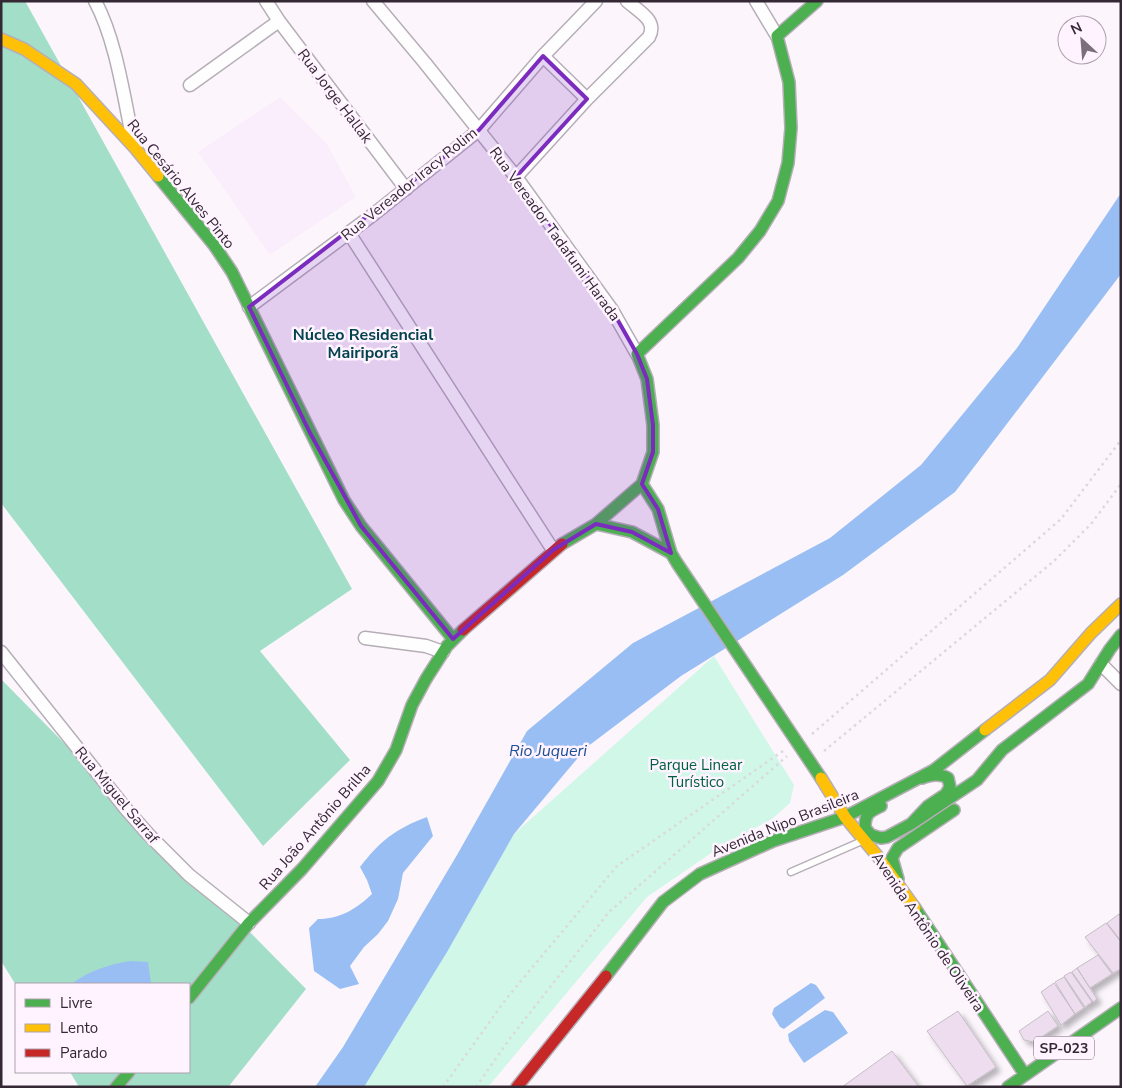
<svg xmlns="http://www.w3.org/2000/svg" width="1122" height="1088" viewBox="0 0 1122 1088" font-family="'Nunito Sans',sans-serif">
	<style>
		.built { fill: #fbeefc }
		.green { fill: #d0f7e7 }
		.forest { fill: #a3dfc8 }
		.water { fill: #99bef4 }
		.building { fill: #edddee; stroke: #c5bdc6; filter: url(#shadow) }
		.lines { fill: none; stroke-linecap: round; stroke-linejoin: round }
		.lane-casing { stroke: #b6aeb7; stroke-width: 9 }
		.street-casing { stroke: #b6aeb7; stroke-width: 15 }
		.fast-casing { stroke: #b6aeb7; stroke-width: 14 }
		.slow-casing { stroke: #b6aeb7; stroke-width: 14 }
		.jam-casing { stroke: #b6aeb7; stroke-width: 14 }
		.path { stroke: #dcd9dc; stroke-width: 2.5; stroke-dasharray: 2.5 4; stroke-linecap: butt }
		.lane { stroke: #fffeff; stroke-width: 6 }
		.street { stroke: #fffeff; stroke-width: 12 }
		.fast { stroke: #4caf50; stroke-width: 11 }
		.slow { stroke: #ffc107; stroke-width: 11 }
		.jam { stroke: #c62828; stroke-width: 11 }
		.marked { fill: #7b2cbf; fill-opacity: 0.2; stroke: #7b2cbf; stroke-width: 4; stroke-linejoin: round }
		.labels { text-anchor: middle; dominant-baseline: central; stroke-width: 5; stroke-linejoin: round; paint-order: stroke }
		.shield { fill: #fef3ff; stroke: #706570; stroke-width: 1 }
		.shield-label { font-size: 14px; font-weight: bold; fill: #332833 }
		.street-label { font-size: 15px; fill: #332833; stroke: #fef3ff }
		.park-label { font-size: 15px; fill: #006042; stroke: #fef3ff }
		.neighbourhood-label { font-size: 16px; font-weight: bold; fill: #03434d; stroke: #fef3ff }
		.water-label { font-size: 16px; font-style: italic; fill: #1b5094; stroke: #fef3ff }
	</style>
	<defs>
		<filter id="shadow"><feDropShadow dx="4.5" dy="4.5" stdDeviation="2.5" flood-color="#0004"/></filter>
	</defs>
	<rect width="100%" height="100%" fill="#fcf6fc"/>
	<path class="built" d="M280 97 327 144 356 197 270 255 198 152Z"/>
	<path class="green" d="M714 656 794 785 790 803 772 819 720 847 647 897 488 1087H363L514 834Z"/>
	<path class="forest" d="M1 1H25L352 589 260 651 350 760 263 846 1 503Z
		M1 679 306 989 229 1086 79 1087 70 1072H189V984L16 985 1 961Z"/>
	<path class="water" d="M1121 193V274L955 492 843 575 681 676 587 747 514 834 447 952 364 1087H315L343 1047 457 855 527 731 633 643 830 538 921 465 1017 348Z
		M427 817 433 836 403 873 398 899 388 921 378 934 364 947 350 966 359 984 340 989 314 971 309 928 318 919C340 919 356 909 372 894L367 880 360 867C380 841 395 829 427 817Z
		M131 961 148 962 151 984H71C89 971 109 964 131 961Z
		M811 983 816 985 825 998 784 1029 780 1027 772 1014 774 1008Z
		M825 1010 833 1012 848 1033 804 1063 789 1041 788 1034Z"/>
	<path class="building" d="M1119 914 1121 916V941L1107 923Z
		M1106 923 1121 942V969L1113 973 1085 937Z
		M1098 955 1112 974 1090 988 1077 968Z
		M1077 968 1097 999 1093 1002 1072 972Z
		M1071 972 1092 1002 1085 1007 1064 976Z
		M1064 977 1084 1008 1075 1014 1055 982Z
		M1054 983 1075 1014 1061 1025 1041 992Z
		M958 1011 996 1067 967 1086 927 1031Z
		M1048 1011 1058 1026 1034 1042 1024 1040 1019 1031Z
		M892 1051 919 1087H842Z"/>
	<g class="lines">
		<g class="lane-casing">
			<path id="lane" d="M791 872 862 841"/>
		</g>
		<g class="street-casing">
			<path id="street" d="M95 1C117 42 124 100 134 145
				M266 1 279 21 406 189
				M373 1 425 63 516 177 612 310 637 354
				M756 1 777 36
				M543 56 587 99
				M190 85 279 21
				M516 177 587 99 649 37C658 20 638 11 627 1
				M349 233 553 550
				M249 307 374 214 479 130 543 56 596 1
				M365 638 426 646 443 652
				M1 652 126 809 149 835 189 875 249 923
				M1101 664 1121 684"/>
		</g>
		<g class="fast-casing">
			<path id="fast" d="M158 176 214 245 232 272 344 500 361 526 453 639
				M642 484 658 509 671 553 677 563 821 778
				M596 524 632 532 671 553
				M562 544 596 524 642 484 653 452V425L647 379 637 354 738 258 760 231 778 201 788 163 791 128 789 82 777 36 817 1
				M881 806C869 812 865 813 865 828L871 835 881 838 887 837 911 824 977 780 1002 750 1088 684 1110 649 1121 635
				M911 824 928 806 946 794 950 787 948 778C939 773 931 775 922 778
				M898 879 892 858 898 848 954 810
				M915 908 1025 1075
				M606 976 663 902 700 874 773 841 845 817 934 770 985 730
				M189 998 249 923 302 869 378 781 396 750 412 705 426 679 447 646 463 630
				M116 1087 129 1072
				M1008 1087 1121 1008"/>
		</g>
		<g class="slow-casing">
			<path id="slow" d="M1 39 24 49 76 84 135 148 158 176
				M985 730 1050 680 1091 633 1121 604
				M821 778 845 817 879 858 915 908"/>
		</g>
		<g class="jam-casing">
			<path id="jam" d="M463 630 562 544
				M517 1087 606 976"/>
		</g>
		<path class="path" d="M812 734 1061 519 1121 440
			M824 751 1054 561 1091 524 1121 484
			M443 1087 506 999 617 866 783 751
			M476 1087 511 1037 609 912 787 756"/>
		<use href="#lane" class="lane"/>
		<use href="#street" class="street"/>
		<use href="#fast" class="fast"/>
		<use href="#slow" class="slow"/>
		<use href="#jam" class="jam"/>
	</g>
	<path class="marked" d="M543 56 587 99 516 177 612 310 637 354 647 379 653 425V452L642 484 658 509 671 553 632 532 596 524 553 550 453 639 361 526 309 431 249 307 479 130Z"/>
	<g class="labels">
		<rect class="shield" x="1034" y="1036.5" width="60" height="23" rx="4"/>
		<g class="shield-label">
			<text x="1064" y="1048">SP-023</text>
		</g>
		<g class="street-label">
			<text transform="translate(335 96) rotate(53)">Rua Jorge Hallak</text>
			<text transform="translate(181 184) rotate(51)">Rua Cesário Alves Pinto</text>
			<text transform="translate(409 184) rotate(-39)">Rua Vereador Iracy Rolim</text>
			<text transform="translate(555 234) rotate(54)">Rua Vereador Tadafumi Harada</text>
			<text transform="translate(117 795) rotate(50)">Rua Miguel Sarraf</text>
			<text transform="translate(785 823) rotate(-22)">Avenida Nipo Brasileira</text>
			<text transform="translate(315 827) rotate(-49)">Rua João Antônio Brilha</text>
			<text transform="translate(928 932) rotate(56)">Avenida Antônio de Oliveira</text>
		</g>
		<g class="park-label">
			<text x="696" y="765">Parque Linear<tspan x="696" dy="17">Turístico</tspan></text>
		</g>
		<g class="neighbourhood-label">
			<text x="363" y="335">Núcleo Residencial<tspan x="363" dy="18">Mairiporã</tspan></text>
		</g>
		<g class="water-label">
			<text x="548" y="751">Rio Juqueri</text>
		</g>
	</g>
	<rect width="1122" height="1088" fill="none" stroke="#332833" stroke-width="5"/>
	<rect x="15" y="983" width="175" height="90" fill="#fef3ff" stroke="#ada2ad"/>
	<rect x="25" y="999" width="25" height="8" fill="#4caf50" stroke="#ada2ad"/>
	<text x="60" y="1008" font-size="15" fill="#332833">Livre</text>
	<rect x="25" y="1024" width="25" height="8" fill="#ffc107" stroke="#ada2ad"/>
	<text x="60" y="1033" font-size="15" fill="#332833">Lento</text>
	<rect x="25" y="1049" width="25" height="8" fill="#c62828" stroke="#ada2ad"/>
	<text x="60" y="1058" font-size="15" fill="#332833">Parado</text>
	<g transform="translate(1082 40) rotate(334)"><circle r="24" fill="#fef3ff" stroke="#ada2ad"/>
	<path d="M0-4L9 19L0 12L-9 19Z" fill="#797079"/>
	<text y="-8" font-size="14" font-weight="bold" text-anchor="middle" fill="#332833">N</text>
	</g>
</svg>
